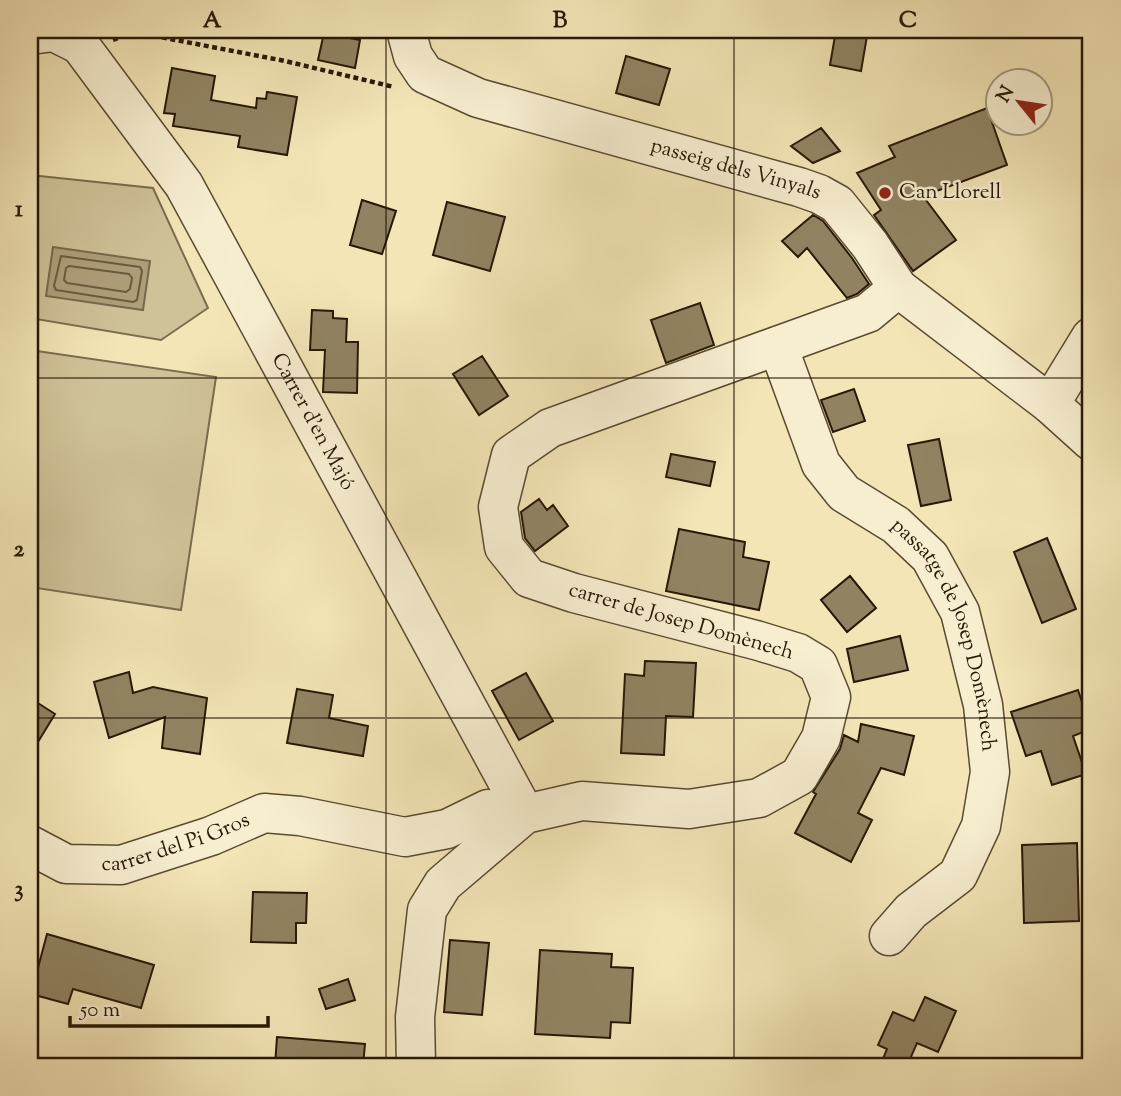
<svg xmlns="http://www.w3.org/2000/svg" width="1121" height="1096" viewBox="0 0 1121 1096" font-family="'Sorts Mill Goudy',serif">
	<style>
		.green { fill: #d0c298; stroke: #7c6d4f; stroke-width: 2 }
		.water { fill: #ae9f7a; stroke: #78694c; stroke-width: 2 }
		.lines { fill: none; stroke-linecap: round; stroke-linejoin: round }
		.shore { stroke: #6a5c40; stroke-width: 2 }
		.building { fill: #918362; stroke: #271806; stroke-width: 2 }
		.minor-casing { stroke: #5a4b32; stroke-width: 41 }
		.path { stroke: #271806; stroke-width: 4.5; stroke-dasharray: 5 3.5; stroke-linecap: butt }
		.minor { stroke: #f7eed0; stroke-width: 38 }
		.grid { fill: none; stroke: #271806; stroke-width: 2; stroke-opacity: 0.55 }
		.poi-dot { fill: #8f2418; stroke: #f7eed0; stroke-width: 2.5 }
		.labels { text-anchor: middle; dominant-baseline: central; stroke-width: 5; stroke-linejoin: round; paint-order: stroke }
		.street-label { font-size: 21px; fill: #271806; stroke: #f7eed0 }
		.poi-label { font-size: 21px; fill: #271806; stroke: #f7eed0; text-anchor: start }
		.neatline { fill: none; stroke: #271806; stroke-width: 2.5 }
		.grid-label { font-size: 23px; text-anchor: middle; font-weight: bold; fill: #271806 }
	</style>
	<rect width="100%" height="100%" fill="#f3e5b6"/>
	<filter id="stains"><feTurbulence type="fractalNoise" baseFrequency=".00286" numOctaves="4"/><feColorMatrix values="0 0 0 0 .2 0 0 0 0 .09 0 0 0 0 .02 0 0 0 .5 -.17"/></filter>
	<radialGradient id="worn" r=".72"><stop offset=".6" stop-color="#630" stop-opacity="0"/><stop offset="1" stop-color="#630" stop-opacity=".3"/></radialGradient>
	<path class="green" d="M30 175 153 188 208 308 161 340 30 318Z
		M30 350 216 377 181 610 30 587Z"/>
	<path class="water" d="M53 247 150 261 143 310 46 296Z"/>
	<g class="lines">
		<path class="shore" d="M61 256 140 267 142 271 137 300 133 302 56 290 54 286Z
			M69 266 129 274 132 278 130 289 126 292 67 283 64 280 66 268Z"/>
	</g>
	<path class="building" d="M836 30H868L861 71 830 65Z
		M324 33 360 40 355 68 318 60Z
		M626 56 670 69 659 105 616 93Z
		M172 68 215 76 211 100 256 108 257 98 266 99 267 92 297 97 287 155 238 147 240 136 173 126 175 114 164 113Z
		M987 108 1007 165 923 196 956 240 913 271 874 215 881 210 857 173 895 157 889 146Z
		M821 128 840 151 813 163 791 146Z
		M362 200 396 211 382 254 350 245Z
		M447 202 505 217 490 271 433 255Z
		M813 215 823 221 852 258 869 284 857 294 847 298 807 248 798 257 782 241Z
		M700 303 714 345 666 363 651 320Z
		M312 310 333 311V318L347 319 346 342H358L357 393 323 392 325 350H310Z
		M482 356 508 396 479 415 453 374Z
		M854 389 865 421 833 432 821 400Z
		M939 439 951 500 921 506 908 445Z
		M671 454 715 462 710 486 666 477Z
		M539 499 547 510 553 505 568 526 535 551 525 538 521 512Z
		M679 529 745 542 743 557 769 562 759 610 666 591Z
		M1047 538 1076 609 1042 623 1014 552Z
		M850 576 876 608 847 632 821 600Z
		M900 636 908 670 854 682 847 649Z
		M645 661 696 663 693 717 666 716 664 755 621 753 625 674 644 676Z
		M129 672 133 693 153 687 207 698 200 754 162 748 165 717 109 738 94 682Z
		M526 673 553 721 519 740 492 691Z
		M297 689 333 695 329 718 368 726 363 756 287 743Z
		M1078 690 1091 729 1073 736 1086 774 1052 785 1041 751 1026 756 1011 712Z
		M30 698 55 714 30 755Z
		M861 724 914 736 904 775 881 768 858 813 872 820 851 862 795 833 816 794 813 792 840 749 844 735 858 742Z
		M1077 843 1079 921 1024 923 1022 845Z
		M253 892 307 893 306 923H296V943L251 942Z
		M47 934 154 965 141 1008 73 989 68 1004 31 994Z
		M450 940 489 943 482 1015 444 1012Z
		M540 950 612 954 611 967 633 968 630 1023 611 1022 610 1038 535 1034Z
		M348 979 355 1000 326 1009 319 989Z
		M925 997 956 1011 938 1052 917 1043 907 1066H880L887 1049 878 1045 893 1012 914 1021Z
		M277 1037 365 1044 363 1066 330 1064V1066H275Z"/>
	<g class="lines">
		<g class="minor-casing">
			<g id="minor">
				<path id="s1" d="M406 30 413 56 425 74 478 98 799 187 819 194 837 204 870 245 898 288 1050 404 1091 441"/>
				<path d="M30 35 54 32 80 45"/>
				<path id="s2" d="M80 45 184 185 525 814"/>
				<path id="s3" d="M778 346 821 464 844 493 896 525 930 557 960 612 983 705 990 772 981 826 958 875 911 911 889 936"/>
				<path d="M1050 404 1091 337"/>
				<path id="s4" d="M30 845 66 864 121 865 211 836 264 813 300 816 405 837 447 829 488 809 525 814"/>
				<path d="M416 1066 415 1017 427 910 443 884 525 814 582 801 689 809 759 798 799 776 821 738 831 697 818 665 798 653 759 641 574 593 529 578 504 547 498 507 511 455 550 428 868 313 898 288"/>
			</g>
		</g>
		<path class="path" d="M113 40 134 32 285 61 394 87"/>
		<use href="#minor" class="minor"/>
	</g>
	<path class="grid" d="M386 30V1066M734 30V1066M30 378H1091M30 718H1091"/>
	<circle class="poi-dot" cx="885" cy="193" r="7"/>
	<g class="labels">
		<g class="street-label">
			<text stroke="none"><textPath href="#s1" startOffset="374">passeig dels Vinyals</textPath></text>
			<text stroke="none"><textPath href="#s2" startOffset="444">Carrer d'en Majó</textPath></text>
			<text transform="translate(681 622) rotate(16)">carrer de Josep Domènech</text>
			<text stroke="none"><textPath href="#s3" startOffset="348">passatge de Josep Domènech</textPath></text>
			<text stroke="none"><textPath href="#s4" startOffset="154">carrer del Pi Gros</textPath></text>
		</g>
		<g class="poi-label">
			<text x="899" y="193">Can Llorell</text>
		</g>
	</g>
	<rect width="1121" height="1096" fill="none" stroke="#f3e5b6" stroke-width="77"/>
	<g transform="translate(1019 102) rotate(300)"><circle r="33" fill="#f7eed0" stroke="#a4987f" stroke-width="2"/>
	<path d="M0-5L12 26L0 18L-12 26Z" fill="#8f2418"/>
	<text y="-10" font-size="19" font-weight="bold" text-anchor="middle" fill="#271806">N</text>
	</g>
	<path d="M70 1016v10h198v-10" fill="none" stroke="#271806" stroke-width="3.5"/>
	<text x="80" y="1016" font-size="21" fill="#271806" stroke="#f7eed0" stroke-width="5" paint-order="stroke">50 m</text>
	<rect x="38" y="38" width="1044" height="1020" class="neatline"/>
	<g class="grid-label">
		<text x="212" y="27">A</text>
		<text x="560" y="27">B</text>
		<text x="908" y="27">C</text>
		<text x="19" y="216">1</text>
		<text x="19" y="556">2</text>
		<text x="19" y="896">3</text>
	</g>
	<rect width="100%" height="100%" filter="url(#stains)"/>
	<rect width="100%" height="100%" fill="url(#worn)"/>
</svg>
